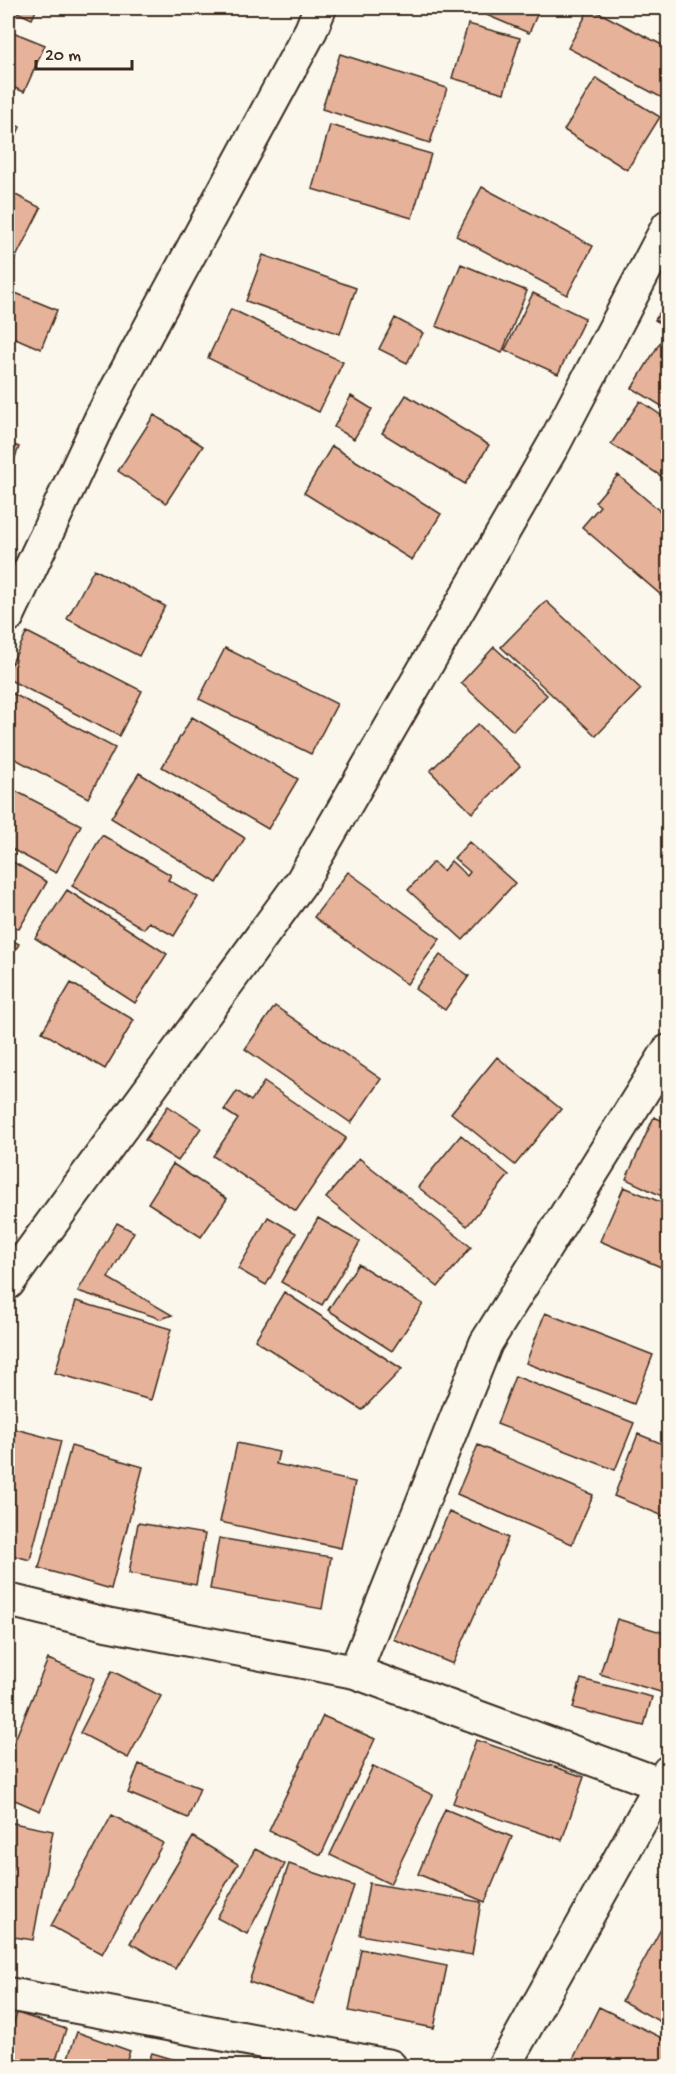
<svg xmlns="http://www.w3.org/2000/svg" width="676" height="2074" viewBox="0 0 676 2074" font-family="'Gochi Hand',sans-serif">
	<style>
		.building { fill: #e6b299; stroke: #3b2a1e; stroke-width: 1.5 }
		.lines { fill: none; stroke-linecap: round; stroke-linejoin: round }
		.minor-casing { stroke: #3b2a1e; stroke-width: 36 }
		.minor { stroke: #fbf7ec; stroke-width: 32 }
	</style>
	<rect width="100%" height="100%" fill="#fbf7ec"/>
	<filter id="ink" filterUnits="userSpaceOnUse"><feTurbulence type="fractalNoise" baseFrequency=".0167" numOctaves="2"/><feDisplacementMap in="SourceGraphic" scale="12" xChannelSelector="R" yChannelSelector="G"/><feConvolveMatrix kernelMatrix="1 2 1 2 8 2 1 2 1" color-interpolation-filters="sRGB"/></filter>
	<g filter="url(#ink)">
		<path class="building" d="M8 8H37L32 19Z
			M470 8H540L529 33Z
			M590 8 668 48V101L568 48Z
			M468 24 520 38 504 93 452 78Z
			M8 30 45 45 24 92 8 85Z
			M340 54 447 88 430 143 322 109Z
			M596 78 660 117 627 170 564 130Z
			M8 121 20 127 8 153Z
			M330 125 431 154 412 218 312 189Z
			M482 187 593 246 567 295 456 236Z
			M8 191 41 208 9 271 8 270Z
			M263 255 356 288 340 334 246 301Z
			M461 264 527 291 502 353 436 326Z
			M8 290 57 310 41 349 8 335Z
			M533 293 585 318 558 374 505 350Z
			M668 299V328L655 320Z
			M231 309 343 362 319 412 208 358Z
			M395 318 423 333 407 363 379 349Z
			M664 336 668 339V410L632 388Z
			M406 395 489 445 465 484 382 433Z
			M351 396 372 409 354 439 334 427Z
			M640 401 668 420V472L664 478 611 444Z
			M154 415 203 446 166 503 118 471Z
			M8 443 19 447 8 476Z
			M332 446 441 514 412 560 304 493Z
			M618 475 668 518V601L582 527 600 506 595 502Z
			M94 569 165 606 139 656 67 619Z
			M546 601 641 689 596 736 501 647Z
			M27 632 142 691 119 736 8 679V671Z
			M494 647 547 695 513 731 461 683Z
			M225 648 337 704 311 754 199 699Z
			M8 691 115 748 88 798 8 755Z
			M192 717 298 779 268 829 162 767Z
			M478 724 520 766 472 813 430 771Z
			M139 773 245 838 217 883 111 818Z
			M8 787 81 825 56 873 8 847Z
			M102 835 171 875 168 880 198 897 174 936 149 922 144 929 72 886Z
			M469 842 515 883 463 940 408 890 433 862 443 871 451 861 467 876 470 872 454 858Z
			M8 859 47 882 19 929 8 922Z
			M348 872 440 939 407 984 314 917Z
			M67 890 167 954 135 1003 35 938Z
			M8 938 19 944 8 963Z
			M440 955 469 976 445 1010 415 989Z
			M71 983 134 1020 105 1069 42 1032Z
			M275 1006 381 1079 351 1123 245 1049Z
			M497 1057 561 1109 515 1165 451 1113Z
			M264 1082 346 1138 296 1211 213 1156 238 1119 224 1110 237 1091 251 1101Z
			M168 1106 201 1128 178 1161 145 1140Z
			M654 1117 668 1123V1199L626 1179Z
			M461 1135 509 1175 467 1226 418 1187Z
			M359 1158 471 1247 438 1287 326 1198Z
			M173 1164 227 1199 201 1237 148 1203Z
			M624 1187 668 1205V1270L600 1241Z
			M268 1217 296 1233 266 1285 238 1269Z
			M318 1218 360 1242 322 1305 281 1282Z
			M117 1223 134 1232 108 1278 172 1315 161 1319 78 1291Z
			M358 1264 423 1304 392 1351 328 1310Z
			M284 1292 402 1369 362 1410 255 1340Z
			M76 1301 171 1329 151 1400 55 1373Z
			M545 1313 653 1355 634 1404 526 1363Z
			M515 1376 634 1423 615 1470 497 1424Z
			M8 1427 61 1441 30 1560 8 1554Z
			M638 1434 668 1446V1518L614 1496Z
			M237 1443 279 1452 276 1464 355 1482 341 1548 220 1522Z
			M478 1445 593 1495 572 1544 457 1494Z
			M71 1446 143 1467 111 1589 39 1568Z
			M449 1512 508 1538 453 1664 393 1639Z
			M138 1523 205 1534 196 1585 129 1573Z
			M219 1538 331 1557 322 1609 210 1589Z
			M617 1619 668 1634 667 1694 600 1674Z
			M48 1659 94 1678 40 1811 8 1797V1757Z
			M112 1671 161 1696 128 1758 80 1733Z
			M581 1679 652 1697 644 1726 573 1708Z
			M323 1716 375 1739 321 1855 269 1831Z
			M476 1740 584 1777 562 1840 453 1803Z
			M139 1764 200 1788 188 1818 128 1793Z
			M373 1766 433 1795 390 1884 330 1855Z
			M445 1809 512 1837 485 1902 418 1874Z
			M112 1815 163 1843 102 1954 51 1926Z
			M8 1822 53 1831 33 1940 8 1936Z
			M193 1837 238 1864 175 1969 130 1943Z
			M255 1849 285 1864 247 1934 217 1918Z
			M289 1864 354 1886 314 2004 249 1982Z
			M369 1883 481 1902 472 1955 360 1935Z
			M668 1916V2026L622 2001Z
			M361 1949 447 1966 434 2028 349 2011Z
			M599 2007 668 2041V2066H578L571 2063Z
			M17 2013 66 2029 54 2066H8V2042Z
			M77 2032 130 2051 124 2066H65Z
			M152 2053 196 2066H147Z"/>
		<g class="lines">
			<g class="minor-casing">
				<path id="minor" d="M8 616 102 416 311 30 320 8
					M8 1283 302 881 554 444 668 226
					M8 1600 106 1624 355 1672 668 1787
					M355 1672 486 1343 668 1051
					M8 1994 390 2066
					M504 2066 668 1772"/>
			</g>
			<use href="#minor" class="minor"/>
		</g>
	</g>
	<rect width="676" height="2074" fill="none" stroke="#fbf7ec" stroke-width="30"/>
	<rect x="15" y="15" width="646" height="2044" fill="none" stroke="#3b2a1e" stroke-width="2" filter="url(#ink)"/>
	<path d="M36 60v9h96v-9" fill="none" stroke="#3b2a1e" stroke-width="3"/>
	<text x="45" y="60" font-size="18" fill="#3b2a1e" stroke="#fbf7ec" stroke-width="4.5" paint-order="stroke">20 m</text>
</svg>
